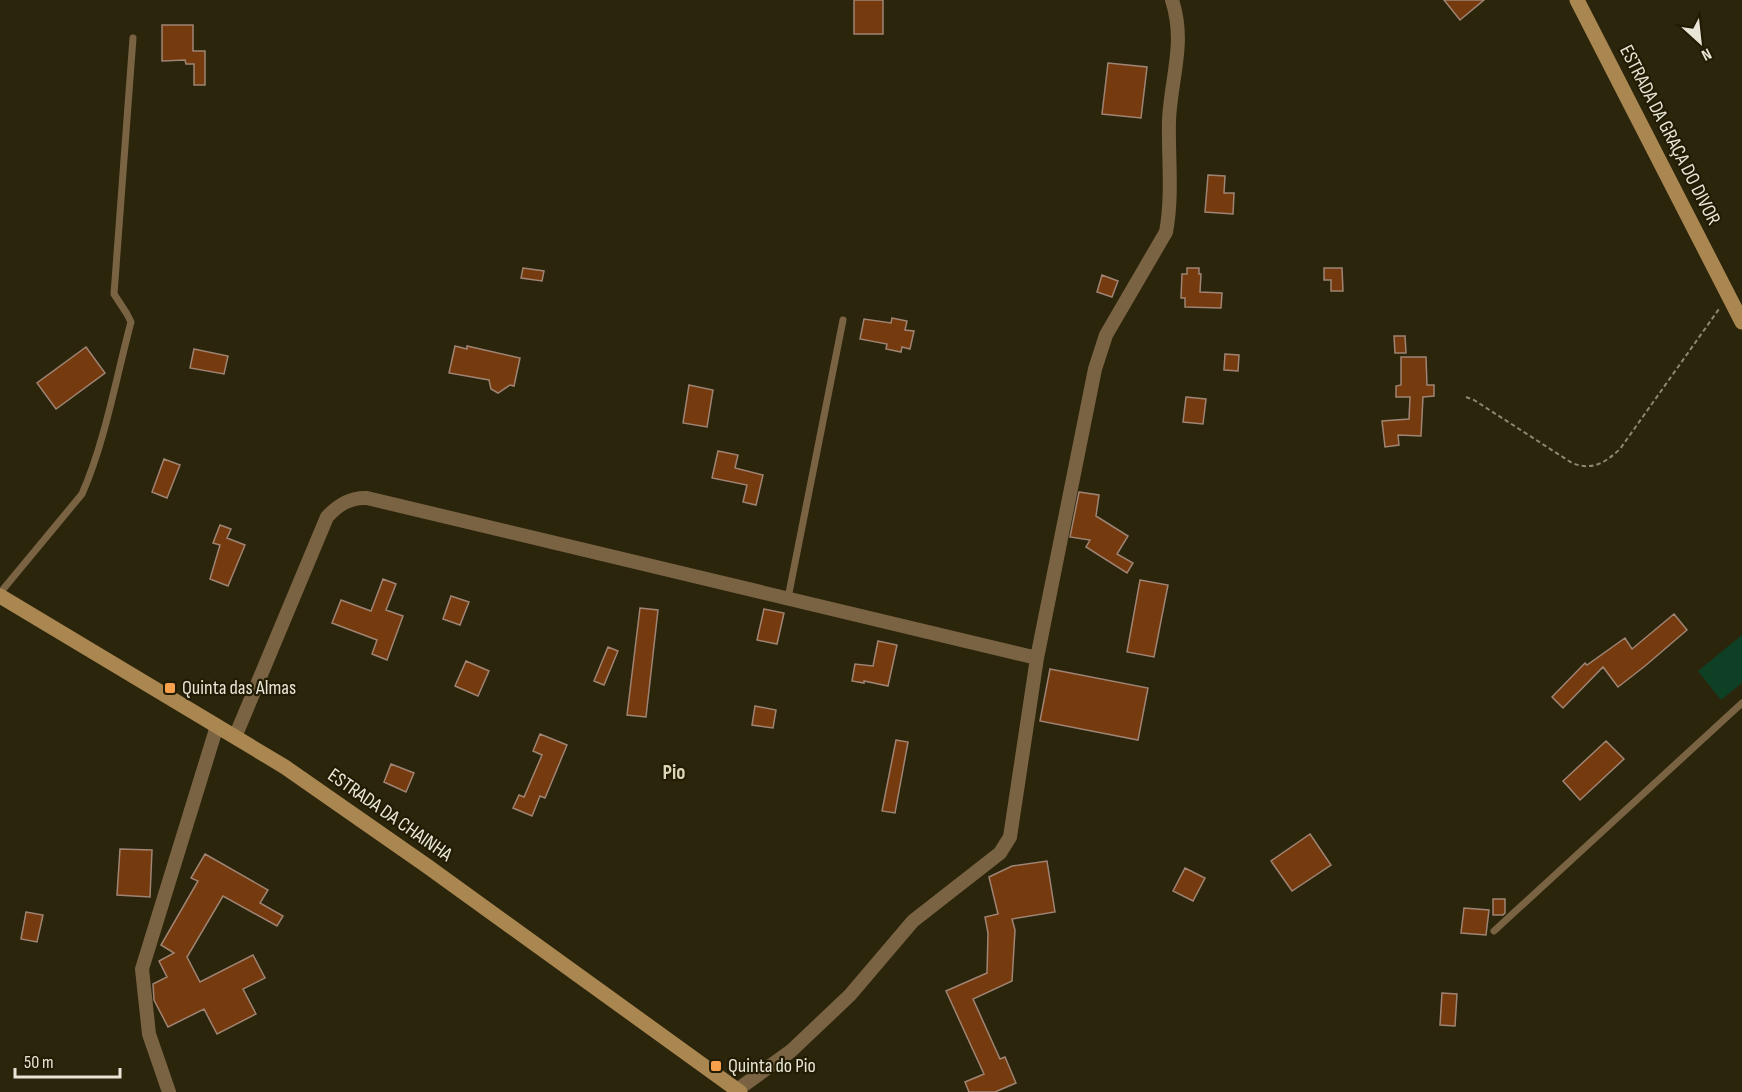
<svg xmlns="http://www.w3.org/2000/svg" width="1742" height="1092" viewBox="0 0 1742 1092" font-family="'Sofia Sans Condensed',sans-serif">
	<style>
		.green { fill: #0e4026 }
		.building { fill: #763a0f; stroke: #9f8474; stroke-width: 1.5 }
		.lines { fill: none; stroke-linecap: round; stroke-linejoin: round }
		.path { stroke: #8d8874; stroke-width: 2; stroke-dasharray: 4.5 3; stroke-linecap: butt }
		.lane { stroke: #7a6343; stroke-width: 7 }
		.street { stroke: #7a6343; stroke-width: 14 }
		.secondary { stroke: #aa8650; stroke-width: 15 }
		.poi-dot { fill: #f8a04b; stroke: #211c03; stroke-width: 2 }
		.labels { text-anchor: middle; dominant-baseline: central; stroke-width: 4.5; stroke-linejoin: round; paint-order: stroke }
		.street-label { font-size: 20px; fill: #e9e6d7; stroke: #211c03 }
		.poi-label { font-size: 20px; fill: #e9e6d7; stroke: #211c03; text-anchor: start }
		.neighbourhood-label { font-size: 21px; font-weight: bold; fill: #dcd5b7; stroke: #211c03 }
	</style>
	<rect width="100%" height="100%" fill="#2b250c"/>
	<path class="green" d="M1742 635V683L1721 700 1698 671Z"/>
	<path class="building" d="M854 0H883V34H854Z
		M1444 0H1484L1460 20Z
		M162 25H193V51H205V85H194V64H186L185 60 162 61Z
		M1108 63 1147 67 1141 118 1102 114Z
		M1208 175 1225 176 1224 193H1234L1233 214 1205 212Z
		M523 268 544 271 542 281 521 278Z
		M1187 268H1199V274H1201L1200 292 1222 293 1221 308 1185 307V298H1181L1182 274H1187Z
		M1324 268H1342L1343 291H1331V280H1324Z
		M1102 275 1118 281 1112 297 1097 292Z
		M892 318 907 321 905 330 914 331 910 349 902 347 901 352 886 349 887 344 860 339 864 319 891 323Z
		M1394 336H1405L1406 353H1395Z
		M455 346 467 349V346L520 358 514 386 510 385 498 393 491 389 489 380 449 373Z
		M86 347 105 373 56 409 37 383Z
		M194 349 228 356 224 374 190 368Z
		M1225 354 1239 355 1238 371 1224 370Z
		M1401 357H1426L1427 385H1434V396L1423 397 1421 436 1398 435 1399 445 1385 447 1382 421 1409 419 1410 397H1396V386L1401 385Z
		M689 385 713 390 707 427 683 423Z
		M1186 397 1206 399 1203 424 1183 422Z
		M718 451 738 455 735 468 763 475 756 505 743 502 747 485 712 478Z
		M164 459 180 465 167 498 152 492Z
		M1079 492 1099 495 1096 516 1128 536 1117 554 1133 563 1127 573 1086 547 1090 540 1070 537Z
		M220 525 231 529 227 538 245 545 228 586 210 579 220 545 213 543Z
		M383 579 396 584 386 610 403 616 387 660 372 654 377 640 332 623 341 600 371 611Z
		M1140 580 1168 585 1154 657 1127 652Z
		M451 596 469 602 460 625 443 619Z
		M640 608 658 610 646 717 627 715Z
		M764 609 784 613 777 644 757 640Z
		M1674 614 1687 630 1645 666 1618 687 1603 667 1563 708 1552 697 1585 663 1587 665 1625 638 1632 649Z
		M878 641 897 645 888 686 864 681V683L852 681 855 664 873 666Z
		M608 647 618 651 604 685 594 681Z
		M466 661 489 671 478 696 455 686Z
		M1050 669 1148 688 1138 740 1040 721Z
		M755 706 776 710 773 728 752 725Z
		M540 734 567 745 545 798 540 796 532 816 513 808 519 795 524 797 542 755 533 751Z
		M896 740 908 742 895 813 882 811Z
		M1606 741 1624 759 1580 800 1563 781Z
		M391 764 414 773 406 792 384 782Z
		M1310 834 1331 865 1292 891 1271 861Z
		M120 849 152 850 150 897 117 895Z
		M205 854 268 890 260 903 283 916 277 926 223 896 187 957 200 982 253 955 265 978 243 989 256 1014 217 1034 204 1009 168 1027 154 1000 153 984 167 977 159 961 174 953 161 945 198 881 191 878Z
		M1047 861 1055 912 1012 919 1015 930 1012 981 973 999 1000 1059 1005 1057 1016 1083 995 1092H969L965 1082 984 1074 946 991 987 973 988 933 985 917 998 914 989 877 1012 866Z
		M1185 868 1205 878 1193 901 1173 891Z
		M1493 899H1505V913L1503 915H1493Z
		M1464 908 1489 910 1486 935 1461 933Z
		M26 912 43 915 37 942 21 939Z
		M1442 993 1457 994 1455 1026 1440 1025Z"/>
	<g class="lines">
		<path class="path" d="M1466 397 1474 400 1572 463C1592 471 1605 463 1620 449L1719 309"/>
		<path class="lane" d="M0 593 82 494C105 442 116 378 131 322L127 314 114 294 133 38
			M788 598 843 320
			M1494 931 1742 703"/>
		<path class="street" d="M235 737 327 517C338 505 350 497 367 498L1037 658
			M737 1090 791 1051 850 995 913 921 1000 853 1010 837 1037 658 1095 369 1106 335 1166 232C1173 195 1168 157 1169 120 1171 77 1186 43 1172 0
			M169 1092 149 1034 142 969 217 726"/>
		<path class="secondary" d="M1577 0 1742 322
			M0 596 285 767 427 866 740 1092"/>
	</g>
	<g class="poi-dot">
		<rect x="164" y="682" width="12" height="12" rx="3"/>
		<rect x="710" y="1060" width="12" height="12" rx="3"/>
	</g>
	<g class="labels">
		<g class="street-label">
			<text transform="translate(1670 135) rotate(63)">ESTRADA DA GRAÇA DO DIVOR</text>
			<text transform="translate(390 815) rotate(35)">ESTRADA DA CHAINHA</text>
		</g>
		<g class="poi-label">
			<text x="182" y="688">Quinta das Almas</text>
			<text x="728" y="1066">Quinta do Pio</text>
		</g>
		<g class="neighbourhood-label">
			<text x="674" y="772">Pio</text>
		</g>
	</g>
	<g transform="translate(1700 42) rotate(153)" stroke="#211c03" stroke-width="4.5" paint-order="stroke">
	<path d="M0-4.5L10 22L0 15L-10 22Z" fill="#e9e6d7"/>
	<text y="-9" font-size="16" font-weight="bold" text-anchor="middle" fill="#e9e6d7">N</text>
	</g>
	<path d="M15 1068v9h105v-9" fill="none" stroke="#e9e6d7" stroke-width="3"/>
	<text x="24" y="1068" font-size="18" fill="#e9e6d7" stroke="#211c03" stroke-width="4.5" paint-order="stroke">50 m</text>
</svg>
